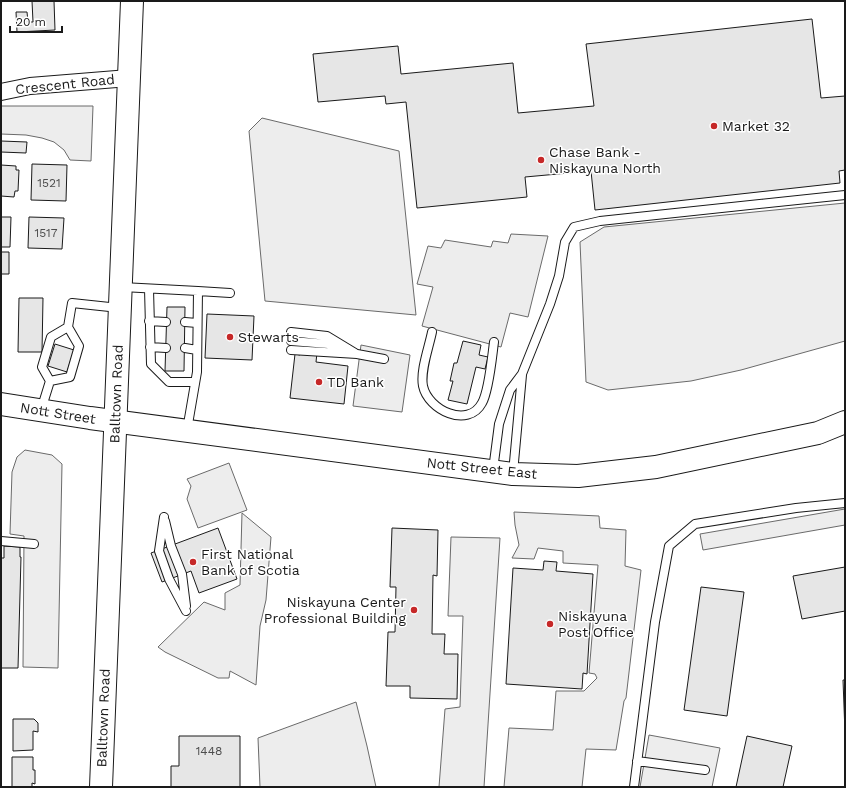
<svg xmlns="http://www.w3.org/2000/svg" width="846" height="788" viewBox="0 0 846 788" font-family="'Work Sans',sans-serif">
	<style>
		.parking { fill: #ededed; stroke: #6a6a6a }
		.building { fill: #e6e6e6; stroke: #1a1a1a }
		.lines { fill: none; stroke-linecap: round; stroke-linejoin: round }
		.lane-casing { stroke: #1a1a1a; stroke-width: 10 }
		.street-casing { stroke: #1a1a1a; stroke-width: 18 }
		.secondary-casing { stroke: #1a1a1a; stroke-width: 24 }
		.primary-casing { stroke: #1a1a1a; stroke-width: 24 }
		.lane { stroke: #fff; stroke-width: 8 }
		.street { stroke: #fff; stroke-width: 16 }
		.secondary { stroke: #fff; stroke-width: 22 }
		.primary { stroke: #fff; stroke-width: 22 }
		.poi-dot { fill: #c62828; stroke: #fff; stroke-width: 1.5 }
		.labels { text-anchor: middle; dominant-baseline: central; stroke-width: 3; stroke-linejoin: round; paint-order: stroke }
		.number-label { font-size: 12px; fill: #4d4d4d }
		.street-label { font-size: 14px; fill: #1a1a1a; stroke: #fff }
		.poi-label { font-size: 14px; fill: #1a1a1a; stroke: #fff; text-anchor: start }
	</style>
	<rect width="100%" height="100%" fill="#fff"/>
	<path class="parking" d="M1 106H93L91 161 70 160 64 150 54 142 42 138 26 135 1 134Z
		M262 118 399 151 416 315 265 301 249 131Z
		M845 203V341L741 370 691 381 608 390 586 382 580 242 604 227Z
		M511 234 548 236 528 317 510 313 501 347 422 326 433 287 417 284 428 246 441 248 445 240 491 247 493 241 508 243Z
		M361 345 410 355 402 412 353 406Z
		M25 450 52 455 62 464 58 668 23 667 24 536 10 534 12 472 17 457Z
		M229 463 247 510 198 528 187 499 191 486 187 479Z
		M845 509V525L703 550 700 534Z
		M514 512 599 516 600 528 626 530 625 566 641 570 626 698 624 701 616 750 586 749 582 787H504L509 728 553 730 556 691H584L597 678 595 674 589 673 598 565 563 563V551L538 548 534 559 512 558 519 545 515 525Z
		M242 513 271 537 266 600 260 626 256 685 230 671 229 678H218L165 652 158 647 204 602 225 610V593L240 585Z
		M451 537 500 538 484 787H439L445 709 460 707 463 616H448Z
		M356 702 367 746 376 787H260L258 738Z
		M649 735 720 748 712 787H640Z"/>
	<path class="building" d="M32 1H54L55 30 17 32 16 12H27L28 22H33Z
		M812 19 821 98 845 96V170L839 171 840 183 595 210 591 171 525 177 527 197 417 208 406 102 386 104 385 96 318 102 313 54 398 46 401 74 513 63 518 113 594 106 586 44Z
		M1 141 27 142 26 153 1 152Z
		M32 164 67 165 66 201 31 200Z
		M1 165 16 166V170H19L18 191H15L14 197 1 196Z
		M1 217H11L10 247H1Z
		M29 217 64 218 62 249 28 248Z
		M1 252H9V274H1Z
		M19 298H43L42 352H18Z
		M167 307H185L184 371H165Z
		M207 314 254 316 252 360 205 358Z
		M302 332 319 334 316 362 348 366 344 404 290 398 295 354 300 355Z
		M463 341 481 345 479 355 488 357 485 369 476 367 467 404 448 400 453 381H450L454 363H457Z
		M55 344 74 350 67 372 48 366Z
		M218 528 237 579 199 593 191 571 162 582 151 553Z
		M392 528 438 530 437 576 433 575 432 634H445L444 654H458L457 699 410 698V686H386L388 632H395L396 587H390Z
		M4 546 20 547V557H21L18 668H1V558H4Z
		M544 561 557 562 556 571 593 574 587 674 583 673 582 689 506 684 513 568 543 570Z
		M845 567V611L802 619 793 576Z
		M701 587 744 592 727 716 684 710Z
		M843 680H845V733Z
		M13 719H34L38 723V732L33 731V750L13 751Z
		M179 736H240V787H171V766H179Z
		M747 736 792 746 783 787H736Z
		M12 757H33V770H35V784L32 783V787H12Z"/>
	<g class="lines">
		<g class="lane-casing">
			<path id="lane" d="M122 287 198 291 197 372 187 430
				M149 289 151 364 169 382H195
				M198 291 230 293
				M149 321 166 322
				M185 322 197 323
				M291 332 327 336 355 353
				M432 332C429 347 420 371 423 386 428 410 468 429 482 403 489 391 492 357 494 342
				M291 341 328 344 341 349
				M150 347 166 348
				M185 348 197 350
				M291 350 357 354 384 359
				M50 381 70 377 79 346 68 327
				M41 410 50 381 42 367 51 337 68 327 72 303 119 308
				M493 470 499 424 510 390 522 374 550 304 559 276 565 242 574 227 600 221 845 195
				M513 473 522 375
				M164 517 159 551 169 579 186 611
				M165 521 171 546 182 574 186 606
				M1 541 34 544
				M637 761 705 770
				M634 787 655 622 669 546 695 524 796 508 845 503"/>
		</g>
		<g class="street-casing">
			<path id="street" d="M1 92 30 86 129 78"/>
		</g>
		<g class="secondary-casing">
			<path id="secondary" d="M1 404 90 418 513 474 578 476 656 467 818 433 845 422"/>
		</g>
		<g class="primary-casing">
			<path id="primary" d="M101 787 132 1"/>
		</g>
		<use href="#lane" class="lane"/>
		<use href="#street" class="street"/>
		<use href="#secondary" class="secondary"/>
		<use href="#primary" class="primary"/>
	</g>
	<g class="poi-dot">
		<circle cx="714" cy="126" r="4"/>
		<circle cx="541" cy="160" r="4"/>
		<circle cx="230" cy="337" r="4"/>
		<circle cx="319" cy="382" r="4"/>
		<circle cx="193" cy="562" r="4"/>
		<circle cx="414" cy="610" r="4"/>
		<circle cx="550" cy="624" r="4"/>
	</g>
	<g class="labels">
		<g class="number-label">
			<text x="49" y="183">1521</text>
			<text x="46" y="233">1517</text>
			<text x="209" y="751">1448</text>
		</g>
		<g class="street-label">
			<text transform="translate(65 84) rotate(-6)">Crescent Road</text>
			<text transform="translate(116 394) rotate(-88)">Balltown Road</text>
			<text transform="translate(58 413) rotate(9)">Nott Street</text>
			<text transform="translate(482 468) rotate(6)">Nott Street East</text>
			<text transform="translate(103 718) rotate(-88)">Balltown Road</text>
		</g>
		<g class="poi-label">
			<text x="722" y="126">Market 32</text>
			<text x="549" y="152">Chase Bank -<tspan x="549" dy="16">Niskayuna North</tspan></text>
			<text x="238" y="337">Stewarts</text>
			<text x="327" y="382">TD Bank</text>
			<text x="201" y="554">First National<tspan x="201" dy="16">Bank of Scotia</tspan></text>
			<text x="406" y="602" text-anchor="end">Niskayuna Center<tspan x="406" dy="16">Professional Building</tspan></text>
			<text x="558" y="616">Niskayuna<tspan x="558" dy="16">Post Office</tspan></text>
		</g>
	</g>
	<rect width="846" height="788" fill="none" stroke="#1a1a1a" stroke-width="4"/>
	<path d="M10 26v6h52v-6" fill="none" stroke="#1a1a1a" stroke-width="2"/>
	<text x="16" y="26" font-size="12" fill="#1a1a1a" stroke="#ffffff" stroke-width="3" paint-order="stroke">20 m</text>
</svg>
